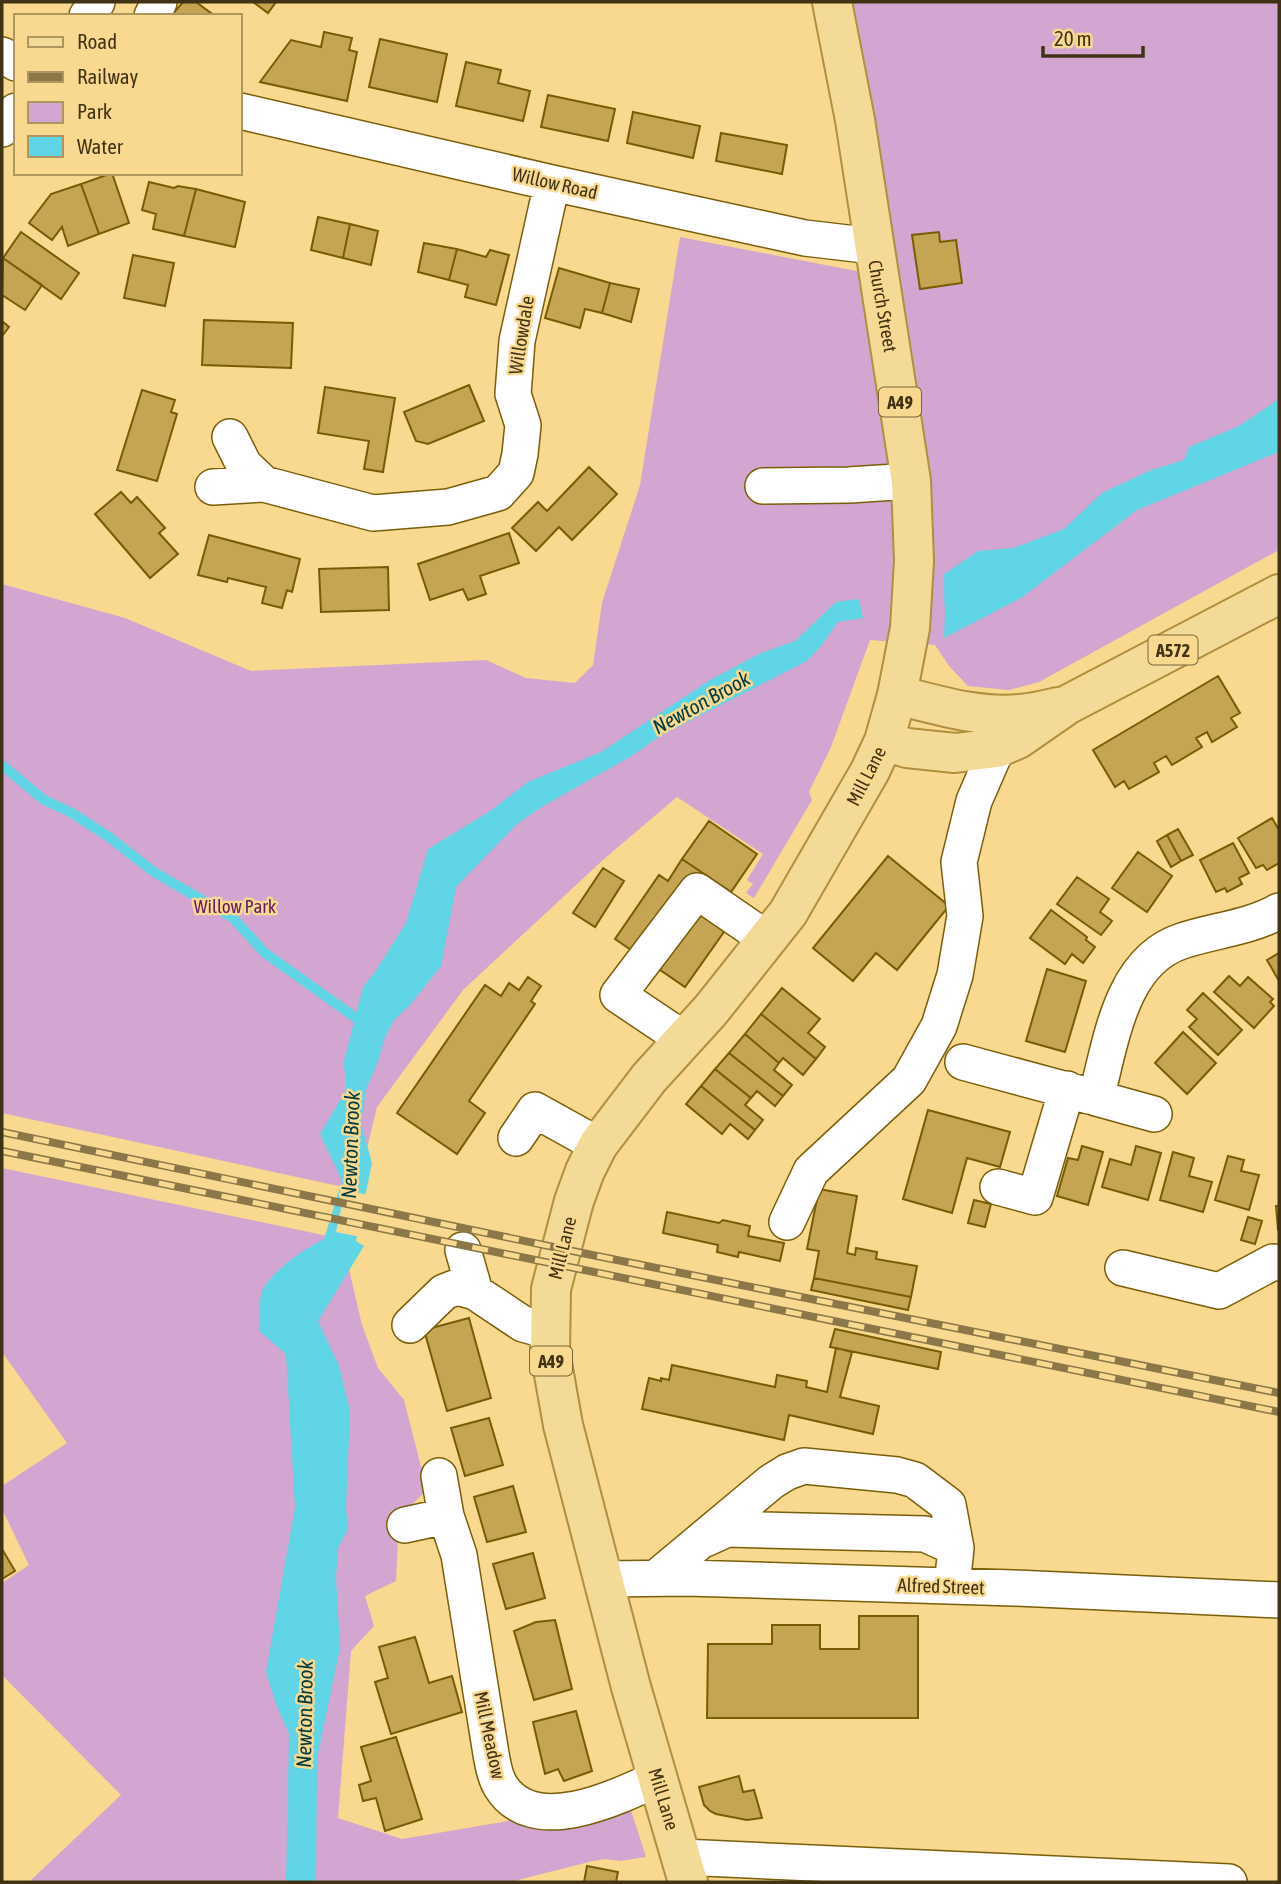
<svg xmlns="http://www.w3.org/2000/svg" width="1281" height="1884" viewBox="0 0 1281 1884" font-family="'Asap Condensed',sans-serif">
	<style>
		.green { fill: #d3a6d1 }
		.water { fill: #5fd5e5 }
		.pier { fill: #f8d98f }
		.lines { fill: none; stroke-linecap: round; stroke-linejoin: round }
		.stream { stroke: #5fd5e5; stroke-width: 10 }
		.building { fill: #c5a453; stroke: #785c04; stroke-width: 2 }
		.minor-casing { stroke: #7a5e08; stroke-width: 38 }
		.major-casing { stroke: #b08f3d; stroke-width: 42 }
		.minor { stroke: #fff; stroke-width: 35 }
		.major { stroke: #f4da97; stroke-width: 38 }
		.rail-casing { stroke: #8b7747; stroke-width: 8 }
		.rail { stroke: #f8d98f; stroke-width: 5; stroke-dasharray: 16; stroke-linecap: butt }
		.labels { text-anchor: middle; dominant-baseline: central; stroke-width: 5; stroke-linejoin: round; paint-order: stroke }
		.shield { fill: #f8d98f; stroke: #77653a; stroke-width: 2 }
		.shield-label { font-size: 18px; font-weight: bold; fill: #403315 }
		.street-label { font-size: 19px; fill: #403315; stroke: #f8d98f }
		.park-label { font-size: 19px; fill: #621963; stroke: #f8d98f }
		.water-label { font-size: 21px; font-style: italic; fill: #013c43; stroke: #f8d98f }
	</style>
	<rect width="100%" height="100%" fill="#f8d98f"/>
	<path class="green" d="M836 2H1279V550L1039 682 1009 690 968 686 949 666 935 645 870 640 831 747 809 792 812 800 754 898 746 893 753 884 747 880 763 854 677 797 604 859 463 990 377 1107 357 1190 2 1113V584L125 618 251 671 486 660 526 678 575 683 593 665 602 603 640 485 680 237 893 278Z
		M2 1168 342 1239 362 1325 378 1368 404 1400 427 1490 399 1517 396 1581 365 1596 374 1626 351 1651 338 1818 402 1839 628 1801 646 1857 620 1861 605 1859 593 1861 510 1882H29L121 1795 2 1675V1583L29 1565 2 1509V1486L67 1443 2 1352Z"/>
	<path class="water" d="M1279 399V452L1137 510 1021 598 944 638 945 614 943 575 978 551 1013 548 1064 529 1102 493 1151 470 1184 460 1189 447 1239 426Z
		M859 599 863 618 838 622 821 646 807 661 660 736 633 755 540 808 517 824 456 887 441 966 410 1005 394 1020 385 1037 378 1061 366 1090 361 1124 372 1163 356 1241 364 1246 318 1321 339 1366 350 1411 346 1508 348 1529 338 1548 336 1578 340 1648 317 1759 316 1882H286L289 1734 276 1704 266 1672 295 1507 286 1354 259 1331C260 1319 258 1303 262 1292 269 1272 306 1248 324 1239L342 1181 320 1134 346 1090V1075L343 1065 363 987 375 972 406 923 428 849 490 811 528 782 601 752 710 680 761 653 795 641 836 602Z"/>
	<path class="pier" d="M345 1190 369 1195 360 1237 336 1232Z"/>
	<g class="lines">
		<path class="stream" d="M2 765 44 800 72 813 109 837 154 872 233 918 265 953 363 1023"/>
	</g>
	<path class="building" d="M183 2H196L215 16H171Z
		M253 2H276L268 13Z
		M324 32 352 38 349 50 357 52 347 101 260 82 291 40 321 47Z
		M380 39 447 54 437 102 369 87Z
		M466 62 501 70 498 83 530 91 523 121 456 106Z
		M548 95 615 109 608 141 541 127Z
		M633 112 700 126 693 158 627 143Z
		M721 133 787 145 782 174 716 161Z
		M112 173 129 223 99 234 81 184Z
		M149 182 174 188 178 186 196 189 184 236 153 229 156 214 142 210Z
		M81 184 99 234 68 246 62 227 52 240 29 223 51 194Z
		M196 189 245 202 235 247 184 236Z
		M318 217 350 224 343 258 311 250Z
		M350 224 378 231 371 265 343 258Z
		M21 232 79 273 61 299 3 258Z
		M939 232 940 242 956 240 962 283 920 289 912 235Z
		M424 243 457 249 449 280 418 272Z
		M457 249 486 257 490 250 509 255 496 305 465 297 468 285 449 280Z
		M133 255 174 263 165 306 124 298Z
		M3 258 42 285 25 310 2 295Z
		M559 268 610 283 602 313 585 309 580 328 545 318Z
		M610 283 639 289 631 322 602 313Z
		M204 320 293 323 291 368 202 365Z
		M2 321 9 327 2 336Z
		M469 385 484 421 428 444 416 441 404 412Z
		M325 387 395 398 383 472 364 469 369 441 318 433Z
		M142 390 175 400 171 412 177 414 157 481 117 470Z
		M589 467 617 494 572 540 559 527 536 551 512 528 538 502 547 511Z
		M121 492 131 503 137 497 165 528 159 533 178 554 150 578 95 514Z
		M509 533 519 563 480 576 486 594 468 600 463 589 430 600 418 564Z
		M209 535 300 559 292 592 287 590 282 608 262 603 266 587 228 578 227 582 198 575Z
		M388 567 389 610 321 612 319 569Z
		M1218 676 1240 713 1231 718 1237 727 1212 742 1207 732 1196 738 1202 747 1172 765 1166 756 1154 763 1159 772 1129 789 1124 781 1115 787 1093 750Z
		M1272 818 1279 830V863L1267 870 1263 865 1256 868 1238 838Z
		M709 821 757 854 731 892 682 859Z
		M1178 829 1193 855 1181 861 1167 835Z
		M1167 835 1181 861 1171 867 1157 841Z
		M1233 843 1249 873 1239 878 1242 884 1227 892 1225 888 1216 892 1200 860Z
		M1138 852 1172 876 1147 912 1112 888Z
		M888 856 949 906 897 970 876 953 853 981 813 948Z
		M682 859 731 892 716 913 731 922 685 987 615 939 659 875 668 881Z
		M603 868 624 881 595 927 573 913Z
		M1077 877 1109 899 1100 912 1112 921 1101 935 1057 904Z
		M1051 910 1087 937 1086 940 1095 947 1083 963 1072 954 1065 964 1030 938Z
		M1279 953V981L1267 960Z
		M1047 969 1086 981 1065 1052 1026 1041Z
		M1229 976 1240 986 1248 977 1273 999 1270 1002 1274 1006 1254 1028 1214 992Z
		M528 977 541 986 531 1001 535 1004 469 1101 485 1113 457 1154 397 1113 485 985 501 996 509 983 519 990Z
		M782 988 820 1019 808 1033 825 1047 816 1059 761 1014Z
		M1203 993 1242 1030 1218 1055 1189 1027 1197 1019 1187 1010Z
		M761 1014 816 1059 803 1075 783 1058 779 1063 745 1034Z
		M1183 1032 1216 1063 1187 1094 1155 1063Z
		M745 1034 779 1063 774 1070 792 1085 783 1096 729 1053Z
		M729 1053 783 1096 775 1106 757 1091 751 1098 715 1069Z
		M715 1069 751 1098 745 1105 763 1120 755 1130 701 1086Z
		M701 1086 755 1130 748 1139 730 1124 722 1134 686 1104Z
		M928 1110 1010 1132 1000 1167 967 1158 952 1213 903 1199Z
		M1082 1146 1103 1152 1088 1205 1057 1196 1068 1158 1078 1160Z
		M1136 1146 1161 1153 1148 1200 1102 1187 1110 1159 1131 1165Z
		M1173 1152 1194 1158 1189 1176 1212 1182 1203 1212 1160 1200Z
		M1228 1156 1244 1160 1241 1171 1259 1175 1249 1210 1215 1200Z
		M819 1189 857 1196 847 1253 855 1255 856 1248 877 1252 876 1259 917 1266 911 1297 814 1278 819 1251 807 1249Z
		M974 1200 991 1204 985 1227 968 1223Z
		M1276 1206H1279V1230H1278Z
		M667 1212 719 1223 723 1220 750 1226 748 1236 784 1243 780 1261 739 1252 738 1257 717 1252 718 1245 663 1233Z
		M1248 1217 1262 1221 1255 1244 1241 1240Z
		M814 1278 911 1297 908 1310 811 1290Z
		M469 1318 491 1398 447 1411 424 1330Z
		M835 1329 941 1352 938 1369 830 1347Z
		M836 1348 852 1352 840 1397 879 1406 873 1434 789 1415 784 1440 642 1409 649 1378 661 1381V1378L669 1380 672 1365 775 1387 777 1375 807 1381 806 1387 827 1392Z
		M489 1418 503 1465 465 1476 451 1428Z
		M513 1486 526 1532 487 1542 474 1497Z
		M2 1549 15 1571 2 1579Z
		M533 1553 545 1598 506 1609 493 1564Z
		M859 1616H918V1718H707L708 1644H772V1625H820V1649H859Z
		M555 1620 572 1689 534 1700 514 1631 536 1622Z
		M415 1637 429 1683 452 1676 462 1712 391 1734 375 1682 388 1678 379 1647Z
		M576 1711 592 1771 564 1781 558 1769 545 1774 533 1722Z
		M396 1737 422 1819 385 1831 376 1798 363 1801 359 1785 371 1781 361 1747Z
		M739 1776 743 1792 754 1790 762 1818 747 1820 716 1814 710 1811 704 1805 699 1787Z
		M587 1866 618 1872 616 1882H584Z"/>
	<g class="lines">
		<g class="minor-casing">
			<path id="minor" d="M87 16 97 2
				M152 16 159 2
				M2 55 16 63
				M240 111 552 183 805 238 873 246
				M2 129 16 111
				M230 437 244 465 264 484 373 513 448 507 498 493 516 473 520 454 523 425 513 394 517 341 552 183
				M763 486 849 485 911 481
				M213 487 264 484
				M685 1040 618 995 697 891 767 939
				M963 1062 1089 1096
				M1154 1114 1096 1098C1111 1043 1120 961 1182 941 1215 930 1249 928 1279 911
				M516 1138 535 1110 598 1145
				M998 1187 1035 1197 1067 1089
				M787 1222 811 1171 909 1080 939 1026 955 975 965 916 959 862 974 801 997 748
				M463 1250 475 1292
				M1123 1268 1219 1291 1273 1262 1279 1263
				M410 1325 444 1292 457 1287 475 1292 523 1324 549 1331
				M439 1476 446 1516 459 1555 491 1754C493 1764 494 1775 500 1785 531 1839 617 1798 658 1778
				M405 1525 446 1516
				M705 1539 727 1529 925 1534 956 1548
				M656 1578 771 1482 787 1472 804 1466 897 1475 915 1480 948 1505 956 1548 952 1586
				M603 1579 687 1578 1014 1588 1279 1600
				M682 1857 1229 1882"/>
		</g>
		<g class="major-casing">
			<path id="major" d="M897 695C937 705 978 718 1020 714 1033 713 1045 710 1058 707
				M884 741 907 748 955 753 997 748 1018 739 1067 705 1279 594
				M688 1882 631 1687 563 1425 550 1352 551 1289 574 1201 585 1171 598 1145 649 1078 710 1011 788 913 870 771 884 741 897 695 910 628 914 561 911 481 855 120 832 2"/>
		</g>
		<use href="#minor" class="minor"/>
		<use href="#major" class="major"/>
		<g class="rail-casing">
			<path id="rail" d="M2 1132 587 1254 1279 1393
				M2 1151 1279 1412"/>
		</g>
		<use href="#rail" class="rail"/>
	</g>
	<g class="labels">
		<g class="shield">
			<rect x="879" y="387.5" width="42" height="29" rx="5"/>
			<rect x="1148.5" y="635.5" width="49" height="29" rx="5"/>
			<rect x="530" y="1346.5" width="42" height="29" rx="5"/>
		</g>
		<g class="shield-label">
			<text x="900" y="402">A49</text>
			<text x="1173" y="650">A572</text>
			<text x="551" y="1361">A49</text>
		</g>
		<g class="street-label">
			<text transform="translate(555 183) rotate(13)">Willow Road</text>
			<text transform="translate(883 306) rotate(80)">Church Street</text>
			<text transform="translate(521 335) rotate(-81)">Willowdale</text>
			<text transform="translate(866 776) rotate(-63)">Mill Lane</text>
			<text transform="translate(562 1248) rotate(-76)">Mill Lane</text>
			<text transform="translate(941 1586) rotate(2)">Alfred Street</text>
			<text transform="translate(490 1735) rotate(78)">Mill Meadow</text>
			<text transform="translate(664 1799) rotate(73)">Mill Lane</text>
		</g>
		<g class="park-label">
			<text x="235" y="906">Willow Park</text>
		</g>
		<g class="water-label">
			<text transform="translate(701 702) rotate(-29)">Newton Brook</text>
			<text transform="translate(350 1145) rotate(-88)">Newton Brook</text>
			<text transform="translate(304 1714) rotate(-89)">Newton Brook</text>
		</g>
	</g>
	<rect width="1281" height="1884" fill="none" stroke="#403315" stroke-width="7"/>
	<rect x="14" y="14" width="228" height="161" fill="#f8d98f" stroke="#ae975e" stroke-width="2"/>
	<rect x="28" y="37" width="35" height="10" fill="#f4da97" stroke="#ae975e" stroke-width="2"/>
	<text x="77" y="49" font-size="21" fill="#403315">Road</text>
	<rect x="28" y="72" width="35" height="10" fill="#8b7747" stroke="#ae975e" stroke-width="2"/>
	<text x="77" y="84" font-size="21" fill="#403315">Railway</text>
	<rect x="28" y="102" width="35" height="21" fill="#d3a6d1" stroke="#ae975e" stroke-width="2"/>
	<text x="77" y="119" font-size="21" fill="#403315">Park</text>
	<rect x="28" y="136" width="35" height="21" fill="#5fd5e5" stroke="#ae975e" stroke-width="2"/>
	<text x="77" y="154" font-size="21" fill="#403315">Water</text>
	<path d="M1043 46v10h100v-10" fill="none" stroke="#403315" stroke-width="3.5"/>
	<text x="1054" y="46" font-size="21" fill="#403315" stroke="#f8d98f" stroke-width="5" paint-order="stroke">20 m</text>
</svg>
